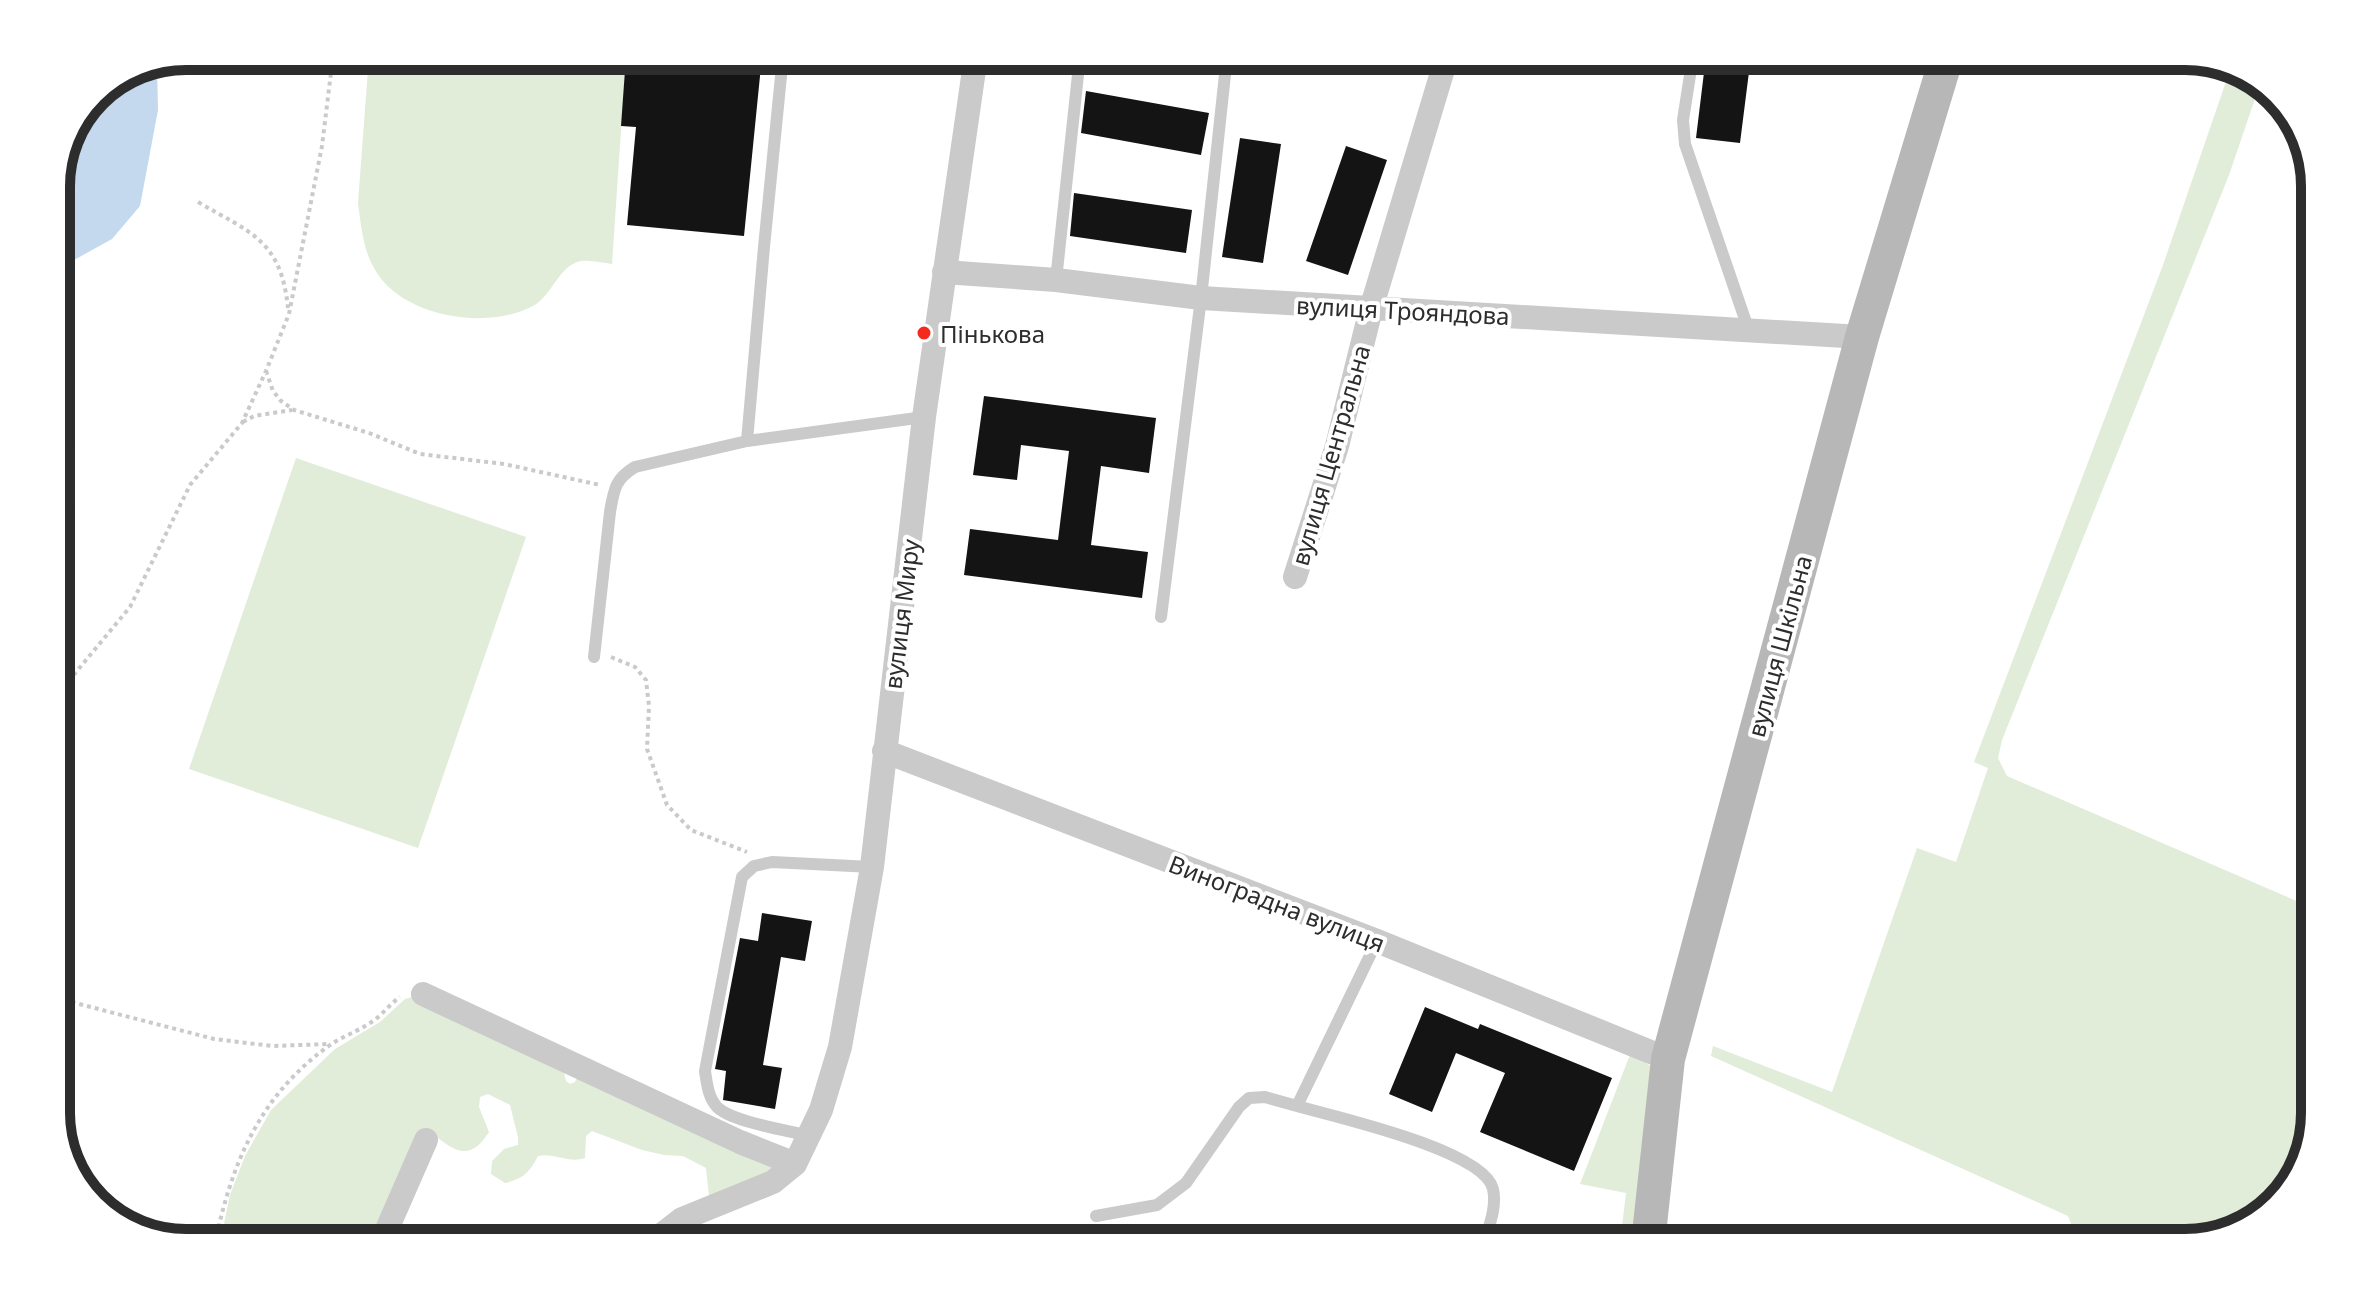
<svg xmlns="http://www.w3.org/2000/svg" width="2371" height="1299" viewBox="0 0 2371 1299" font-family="'Noto Sans',sans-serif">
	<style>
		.green { fill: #e1ecd9 }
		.water { fill: #c4d8ee }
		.building { fill: #141414 }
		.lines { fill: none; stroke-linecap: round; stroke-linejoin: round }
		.path { stroke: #cacaca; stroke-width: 4; stroke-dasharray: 4 4; stroke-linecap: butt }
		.lane { stroke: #cacaca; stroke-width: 12 }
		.street { stroke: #cacaca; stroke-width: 24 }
		.secondary { stroke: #b7b7b7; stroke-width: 34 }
		.poi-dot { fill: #f52a1f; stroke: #fff; stroke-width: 3 }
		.labels { text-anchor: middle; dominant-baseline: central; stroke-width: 8; stroke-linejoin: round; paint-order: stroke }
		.street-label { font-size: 24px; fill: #2d2d2d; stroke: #fff }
		.poi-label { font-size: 24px; fill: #2d2d2d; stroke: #fff; text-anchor: start }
		.rim { fill: none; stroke: #2d2d2d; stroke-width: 10 }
	</style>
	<rect width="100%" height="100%" fill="#fff"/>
	<path class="green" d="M369 56H626L612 264C603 263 590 260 581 261 559 265 552 296 533 306 487 331 400 317 374 268 363 249 361 225 358 203Z
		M2231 67 2243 70 2260 84 2229 175 2002 740 1998 758 2007 776 2315 909V1113L2301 1171 2250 1225 2186 1243H2079L2068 1216 1711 1056 1713 1046 1832 1092 1917 848 1956 862 1988 768 1974 762 2163 265Z
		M296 458 526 537 418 848 189 769Z
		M412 997 564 1073 566 1081 570 1084 575 1082 578 1074 772 1161 775 1170 709 1196 706 1168 683 1156 664 1155 642 1150 592 1131 586 1136 585 1158C568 1164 555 1152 538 1156 530 1172 523 1179 505 1183L491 1174 492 1161 504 1149 518 1145V1137L510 1105 488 1094 480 1097 479 1107 489 1132C470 1162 455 1152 432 1133L375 1243H220L230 1195 245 1156 271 1110 335 1049 380 1022 405 999Z
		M1631 1052 1653 1068 1637 1243H1620L1626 1193 1580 1184Z"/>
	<path class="water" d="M157 68 158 110 140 206 112 239 56 270V178L94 94Z"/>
	<path class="building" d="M626 56H762L744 236 627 225 636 127 621 126Z
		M1706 56H1751L1740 143 1696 138Z
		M1086 91 1209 113 1201 155 1081 133Z
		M1240 138 1281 144 1263 263 1222 257Z
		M1346 146 1387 160 1348 275 1306 261Z
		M1074 193 1192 210 1186 253 1070 236Z
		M984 396 1156 418 1149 473 1101 466 1091 545 1148 552 1142 598 964 575 970 529 1058 540 1069 451 1021 445 1017 480 973 475Z
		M762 913 812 921 805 961 781 957 763 1065 782 1068 775 1109 723 1100 726 1071 715 1069 740 938 758 941Z
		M1425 1007 1478 1029 1480 1024 1612 1078 1574 1171 1480 1132 1505 1073 1456 1053 1432 1112 1389 1094Z"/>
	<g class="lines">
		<path class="path" d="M198 202C251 233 281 240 288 308
			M266 371 273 391 281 401 294 410 369 433 420 454 504 464 600 485
			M243 422 254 416 292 410
			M611 657 635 667 646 680 649 706 647 749 667 805 691 830 747 852
			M56 691 67 683 130 607 190 485 242 423 266 371 289 314 322 146 333 56
			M56 998 214 1039 272 1046 329 1044
			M215 1243C232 1162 260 1095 330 1045 343 1036 359 1031 373 1021 383 1014 390 1004 400 997"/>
		<path class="lane" d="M1693 56 1683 120 1685 144 1749 331
			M1056 280 1080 56
			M747 441 764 247 783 56
			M1161 617 1201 298 1227 56
			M594 657 610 512C614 489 615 479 635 467L747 441 924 417
			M1297 1106C1335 1117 1484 1150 1493 1189 1497 1207 1489 1226 1484 1243
			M809 1136C787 1130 732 1122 717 1107 708 1097 707 1084 705 1071L742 877 754 866 772 862 872 867
			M1096 1216 1157 1205 1186 1183 1239 1107 1249 1098 1265 1097 1297 1106 1377 941"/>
		<path class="street" d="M944 272 1056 280 1201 298 1862 337
			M1295 577 1337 446 1371 309 1447 56
			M884 751 1377 941 1668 1059
			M423 994 740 1142 795 1164 821 1110 840 1047 872 867 924 417 976 56
			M381 1243 426 1140
			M651 1243 682 1219 773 1182 795 1164"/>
		<path class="secondary" d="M1648 1243 1668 1059 1862 337 1947 56"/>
	</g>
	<circle class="poi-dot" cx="924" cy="333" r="8"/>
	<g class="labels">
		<g class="street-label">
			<text transform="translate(1403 310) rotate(3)">вулиця Трояндова</text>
			<text transform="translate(1330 455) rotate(-74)">вулиця Центральна</text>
			<text transform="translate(901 614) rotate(-83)">вулиця Миру</text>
			<text transform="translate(1779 646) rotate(-75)">вулиця Шкільна</text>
			<text transform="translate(1277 903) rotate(21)">Виноградна вулиця</text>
		</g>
		<g class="poi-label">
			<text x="940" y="333">Пінькова</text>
		</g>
	</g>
	<path d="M0 0H2371V1299H0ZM186 70H2185A116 116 0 0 1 2301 186V1113A116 116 0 0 1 2185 1229H186A116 116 0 0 1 70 1113V186A116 116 0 0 1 186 70Z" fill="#fff" fill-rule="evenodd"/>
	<path class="rim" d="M186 70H2185A116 116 0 0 1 2301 186V1113A116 116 0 0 1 2185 1229H186A116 116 0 0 1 70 1113V186A116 116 0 0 1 186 70Z"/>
</svg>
